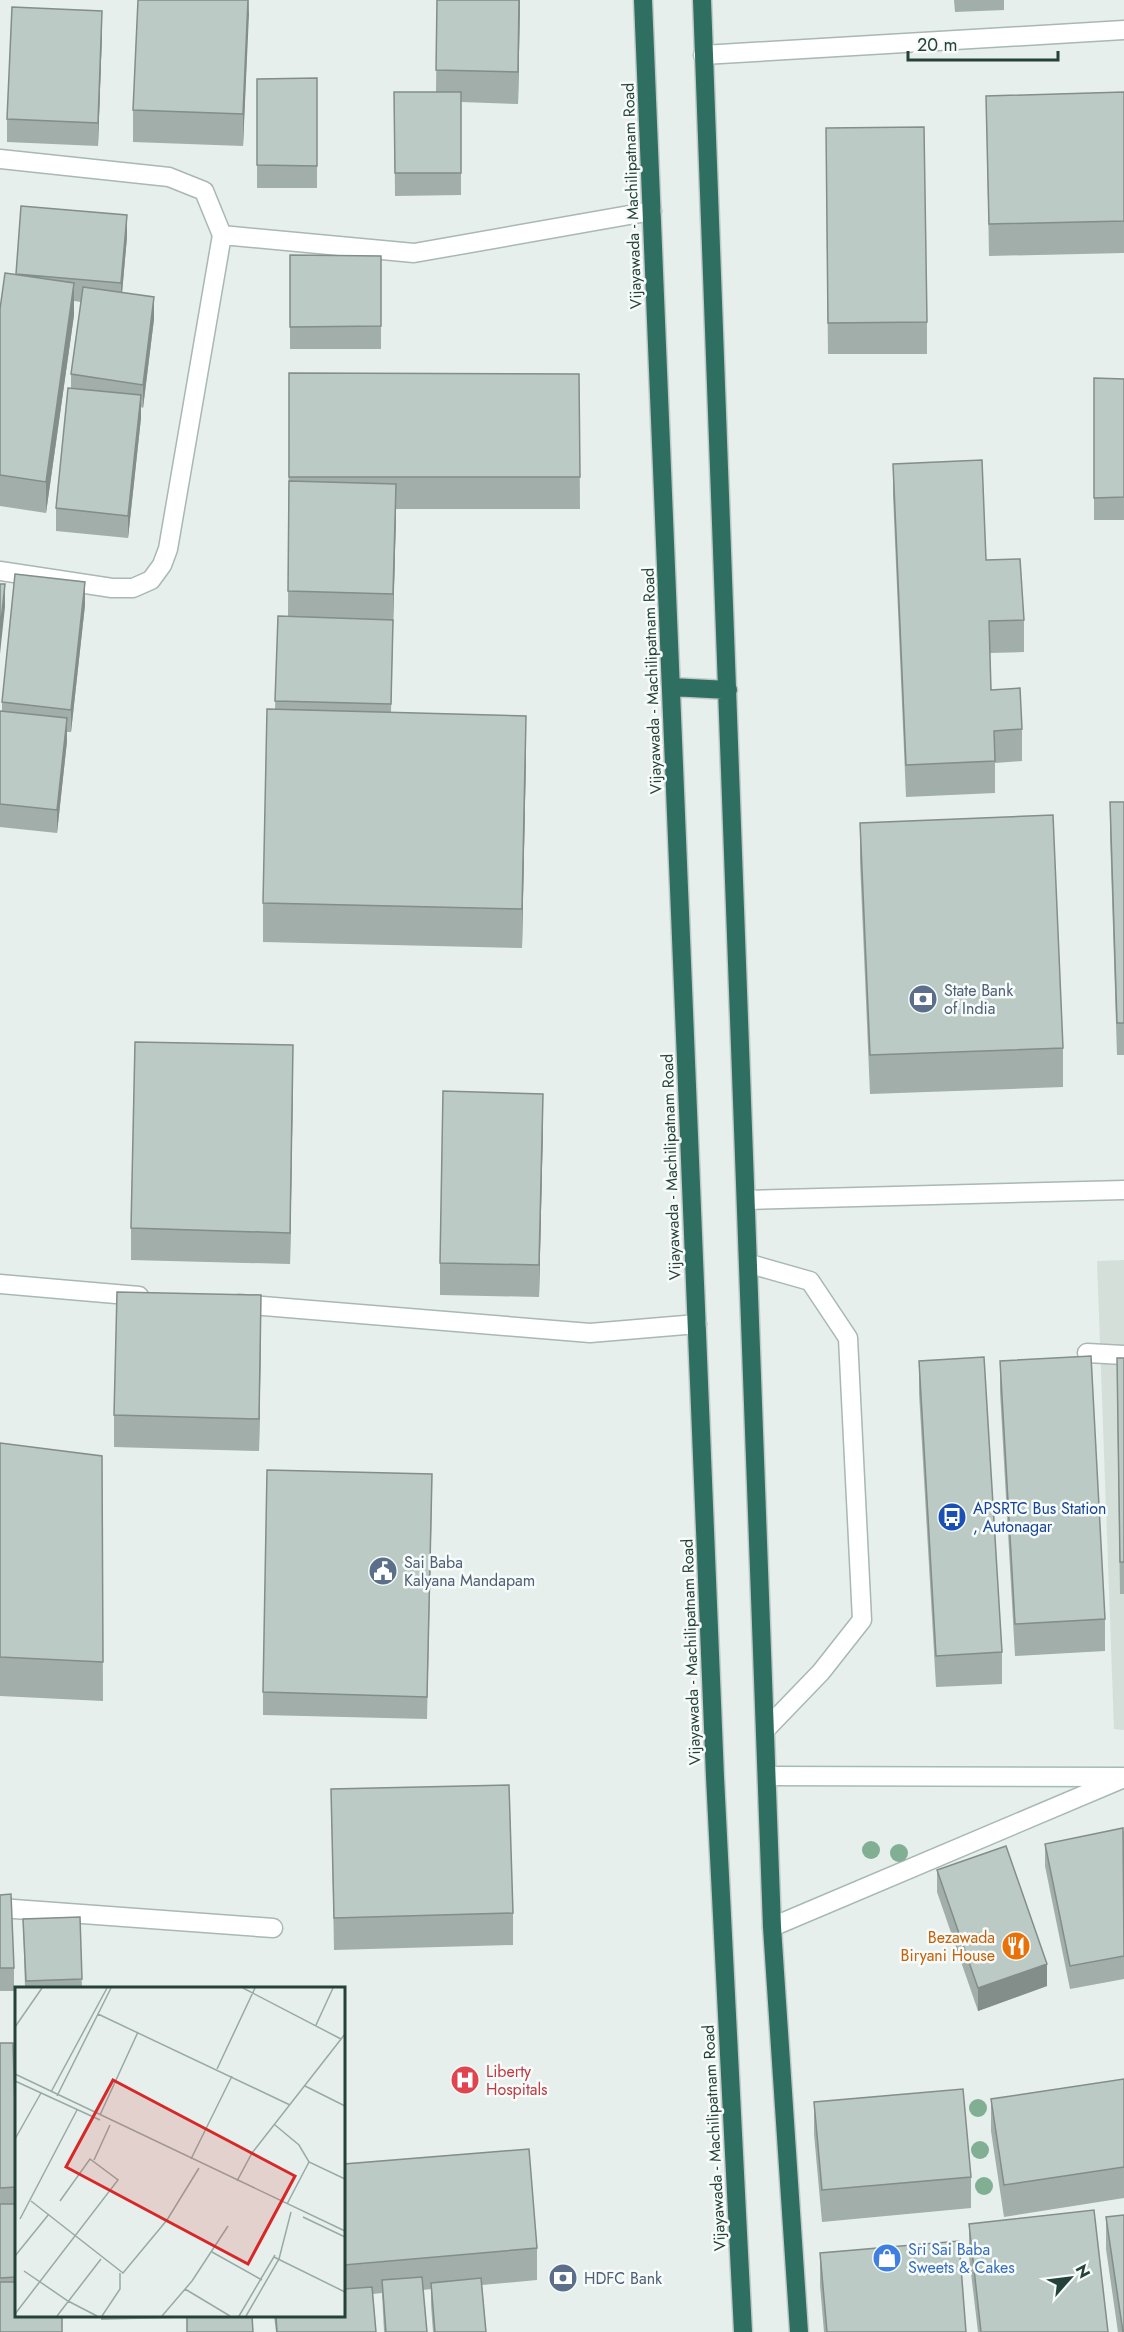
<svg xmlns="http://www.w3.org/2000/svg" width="1124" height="2332" viewBox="0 0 1124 2332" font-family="Jost,sans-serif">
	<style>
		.built { fill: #d4dfda }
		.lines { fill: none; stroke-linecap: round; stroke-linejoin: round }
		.lane-casing { stroke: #a8b8b2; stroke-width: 21 }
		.street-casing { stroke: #a8b8b2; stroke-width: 21 }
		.secondary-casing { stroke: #a4bbb3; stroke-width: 21 }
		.highway-casing { stroke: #c2cac8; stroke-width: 21 }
		.lane { stroke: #fff; stroke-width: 18 }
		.street { stroke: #fff; stroke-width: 18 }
		.secondary { stroke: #fff; stroke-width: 18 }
		.highway { stroke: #2f6f62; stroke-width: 18 }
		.tree { fill: #80af93 }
		.wall { fill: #a1aea9 }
		.shaded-wall { fill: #838d89 }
		.building { fill: #bbcac4; stroke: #838d89; stroke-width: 1.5 }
		.labels { text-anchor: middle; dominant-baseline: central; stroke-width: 5; stroke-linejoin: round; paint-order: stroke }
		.street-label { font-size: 16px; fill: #24423a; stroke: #f7fbf9 }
		.service-label { font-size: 16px; fill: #4e5e75; stroke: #f7fbf9; text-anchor: start }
		.transit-label { font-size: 16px; fill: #164399; stroke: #f7fbf9; text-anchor: start }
		.food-label { font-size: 16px; fill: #c56008; stroke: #f7fbf9; text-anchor: end }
		.health-label { font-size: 16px; fill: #be3a42; stroke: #f7fbf9; text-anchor: start }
		.shop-label { font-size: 16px; fill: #366cbe; stroke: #f7fbf9; text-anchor: start }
		.inset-road { fill: none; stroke: #98aaa4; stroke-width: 1.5 }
		.view { fill: #d62828; fill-opacity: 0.15; stroke: #d62828; stroke-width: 3 }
		.inset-edge { fill: none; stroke: #24423a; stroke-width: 3 }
	</style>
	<rect width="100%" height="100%" fill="#e6efeb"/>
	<path class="built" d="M1124 1260V1730L1114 1729 1097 1261Z"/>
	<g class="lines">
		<g class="lane-casing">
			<path id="lane" d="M750 1264 810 1281 848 1338 862 1620 821 1672 767 1728
				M1087 1353 1124 1355
				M772 1927 1124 1778"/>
		</g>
		<g class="street-casing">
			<path id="street" d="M703 55 1124 30
				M0 159 169 177 204 191 222 235 168 549 162 565 151 580 133 588H112L0 571
				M222 235 414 253 652 211
				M747 1200 1124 1190
				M0 1284 139 1296
				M239 1304 590 1333 697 1324
				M0 1908 273 1928"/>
		</g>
		<g class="secondary-casing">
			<path id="secondary" d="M768 1776 1124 1777"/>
		</g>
		<g class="highway-casing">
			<path id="highway" d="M643 0 715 1777 743 2332
				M702 0 772 1927 799 2332
				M671 687 728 690"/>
		</g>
		<use href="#lane" class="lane"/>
		<use href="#street" class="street"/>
		<use href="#secondary" class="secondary"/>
		<use href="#highway" class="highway"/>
	</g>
	<g class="tree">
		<circle cx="871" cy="1850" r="9"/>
		<circle cx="899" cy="1853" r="9"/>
		<circle cx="978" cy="2108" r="9"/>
		<circle cx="980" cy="2150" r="9"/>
		<circle cx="984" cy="2186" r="9"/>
	</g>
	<path class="wall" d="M249 0 243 146 133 142V110Z
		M437 0H520L518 104 461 102V195L395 196 394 92H436Z
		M954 0H1004V10L955 12Z
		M102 34 98 146 7 142V119Z
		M317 78V188H257V79Z
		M1124 92V253L989 256 986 96Z
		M826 159 927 322V354H828Z
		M127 237 122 292 154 319 143 408 141 407V418L128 538 56 531V508L71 388V374L81 302 74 301V315L46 513 0 506V309L16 274Z
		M290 255 381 256V349H290Z
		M289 373 579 374 580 509H396L391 712 526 755 522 948 263 942V903L275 710 278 616 288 617Z
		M1094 378 1124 379V520H1094Z
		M893 464 986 560 1024 620V652L990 653 991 690 1022 729V761L995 763V793L906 797 893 495Z
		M85 605 71 732H67V741L57 833 0 827V711H2V702Z
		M1110 802H1124V1055H1117L1110 834Z
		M860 823 1063 1048V1087L870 1094 860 862Z
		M293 1077 290 1264 131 1260V1228Z
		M543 1125 539 1297 440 1295V1263Z
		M261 1327 259 1451 114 1447V1415Z
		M1124 1358V1594H1120L1117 1390Z
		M919 1361 1002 1652V1684L936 1687 919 1393Z
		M1000 1361 1105 1619V1651L1015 1656 1000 1392Z
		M0 1443 102 1456 103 1701 0 1696Z
		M432 1496 427 1719 263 1715V1692Z
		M331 1789 513 1913V1945L334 1950Z
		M1124 1831V1979L1070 1989 1045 1866V1844Z
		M937 1870 1047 1986 978 2011 937 1892Z
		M0 1895 14 1968V1991H0Z
		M80 1917 82 1989H25L23 1919Z
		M0 2043 16 2142V2316L0 2332Z
		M1124 2079V2198L1004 2217 991 2131V2099Z
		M814 2102 971 2177V2208L822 2222 814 2134Z
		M344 2164 537 2248V2280L482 2285 486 2332H433L431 2305V2289L423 2290 427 2332H384L382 2293 373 2294 376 2332H276L274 2316H344Z
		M1106 2217 1124 2332H1118L1106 2249Z
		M969 2224 1108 2332H978L969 2256Z
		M820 2253 966 2332H824L820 2285Z
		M101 2316H174V2318L101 2320Z"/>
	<path class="shaded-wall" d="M248 0 249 14 243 146V114Z
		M519 0H520L518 104V72Z
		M102 11V34L98 146V123Z
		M127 215V237L121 305V283Z
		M74 283V315L46 513V482Z
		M154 297V319L143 408V385Z
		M141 395V418L128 538V516Z
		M396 484V516L393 625V594Z
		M85 582V605L71 732V710Z
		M5 584V607L0 654V631Z
		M526 716V755L522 948V909Z
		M67 718V741L57 833V810Z
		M293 1045V1077L290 1264V1233Z
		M543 1094V1125L539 1297V1265Z
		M261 1295V1327L259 1451V1419Z
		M1047 1964V1986L978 2011V1988Z"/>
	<path class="building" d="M138 0H248L243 114 133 110Z
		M437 0H519L518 72 436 70Z
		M12 7 102 11 98 123 7 119Z
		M317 78V166L257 165V79Z
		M394 92H461V173H395Z
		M1124 92V221L989 224 986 96Z
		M924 127 927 322 828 323 826 128Z
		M21 206 127 215 121 283 16 274Z
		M290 255 381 256V326L290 327Z
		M5 273 74 283 46 482 0 475V309Z
		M83 287 154 297 143 385 71 374Z
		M289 373 579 374 580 477H289Z
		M1094 378 1124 379V497L1094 498Z
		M68 388 141 395 128 516 56 508Z
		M982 460 986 560 1020 559 1024 620 989 621 991 690 1020 688 1022 729 994 731 995 761 906 765 893 464Z
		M289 481 396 484 393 594 288 591Z
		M15 574 85 582 71 710 2 702Z
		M0 584H5L0 631Z
		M278 616 393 620 391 704 275 701Z
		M267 709 526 716 522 909 263 903Z
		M0 711 67 718 57 810 0 804Z
		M1110 802H1124V1023H1117Z
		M1053 815 1063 1048 870 1055 860 823Z
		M135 1042 293 1045 290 1233 131 1228Z
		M443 1091 543 1094 539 1265 440 1263Z
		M117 1292 261 1295 259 1419 114 1415Z
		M1091 1356 1105 1619 1015 1624 1000 1361Z
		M984 1357 1002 1652 936 1656 919 1361Z
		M1117 1358H1124V1562H1120Z
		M0 1443 102 1456 103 1662 0 1657Z
		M267 1470 432 1474 427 1697 263 1692Z
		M509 1785 513 1913 334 1918 331 1789Z
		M1123 1828 1124 1956 1070 1966 1045 1844Z
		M1006 1846 1047 1964 978 1988 937 1870Z
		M11 1894 14 1968H0V1895Z
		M80 1917 82 1979 26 1981 23 1919Z
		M0 2043H13L16 2142V2187L0 2188Z
		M1124 2079V2167L1004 2185 991 2099Z
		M963 2089 971 2177 822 2190 814 2102Z
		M529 2149 537 2248 344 2265V2164Z
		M0 2204H16V2277L0 2278Z
		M1094 2210 1108 2332H981L969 2224Z
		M1124 2215V2332H1123L1106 2217Z
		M959 2241 966 2332H827L820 2253Z
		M422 2277 427 2332H386L382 2280Z
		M481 2278 486 2332H435L431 2283Z
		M0 2282H16V2316H62V2332H0Z
		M372 2287 376 2332H277L276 2316H344V2289Z
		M187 2316H252L253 2332H187Z"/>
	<defs>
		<g id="bank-disc" transform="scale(1.5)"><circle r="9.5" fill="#5c6f8a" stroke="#f7fbf9"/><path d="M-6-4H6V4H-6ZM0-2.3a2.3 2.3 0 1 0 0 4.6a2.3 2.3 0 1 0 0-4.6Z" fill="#fff"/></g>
		<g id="bus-disc" transform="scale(1.5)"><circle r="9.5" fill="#1a4fb4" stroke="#f7fbf9"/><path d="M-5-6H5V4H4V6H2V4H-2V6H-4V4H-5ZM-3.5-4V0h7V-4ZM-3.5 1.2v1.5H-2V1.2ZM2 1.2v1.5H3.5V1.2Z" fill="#fff"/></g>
		<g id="civic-disc" transform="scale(1.5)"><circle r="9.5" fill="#5c6f8a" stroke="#f7fbf9"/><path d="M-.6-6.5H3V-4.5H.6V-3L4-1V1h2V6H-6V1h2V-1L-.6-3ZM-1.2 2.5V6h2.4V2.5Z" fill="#fff"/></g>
		<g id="restaurant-disc" transform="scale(1.5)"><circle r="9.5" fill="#e8710a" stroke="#f7fbf9"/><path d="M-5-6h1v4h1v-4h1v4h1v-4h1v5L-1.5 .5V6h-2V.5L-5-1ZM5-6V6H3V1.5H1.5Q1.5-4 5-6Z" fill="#fff"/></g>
		<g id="hospital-disc" transform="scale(1.5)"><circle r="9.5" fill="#e0444e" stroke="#f7fbf9"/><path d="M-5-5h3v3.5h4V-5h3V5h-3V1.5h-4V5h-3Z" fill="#fff"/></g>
		<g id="shop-disc" transform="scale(1.5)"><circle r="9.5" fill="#3f7fe0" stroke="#f7fbf9"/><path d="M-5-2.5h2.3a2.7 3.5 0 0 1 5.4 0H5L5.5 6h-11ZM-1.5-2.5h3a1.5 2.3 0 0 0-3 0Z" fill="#fff"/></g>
	</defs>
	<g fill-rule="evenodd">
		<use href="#bank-disc" x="923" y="999"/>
		<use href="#bus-disc" x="952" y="1517"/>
		<use href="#civic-disc" x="383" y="1571"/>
		<use href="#restaurant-disc" x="1016" y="1946"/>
		<use href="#hospital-disc" x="465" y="2080"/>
		<use href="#shop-disc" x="887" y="2258"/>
		<use href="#bank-disc" x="563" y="2278"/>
	</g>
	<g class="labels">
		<g class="street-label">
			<text transform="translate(632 196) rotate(-92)">Vijayawada - Machilipatnam Road</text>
			<text transform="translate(652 681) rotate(-92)">Vijayawada - Machilipatnam Road</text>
			<text transform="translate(671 1167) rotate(-92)">Vijayawada - Machilipatnam Road</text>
			<text transform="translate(691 1652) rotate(-92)">Vijayawada - Machilipatnam Road</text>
			<text transform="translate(714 2138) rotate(-93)">Vijayawada - Machilipatnam Road</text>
		</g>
		<g class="service-label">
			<text x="944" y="990">State Bank<tspan x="944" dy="18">of India</tspan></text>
			<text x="404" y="1562">Sai Baba<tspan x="404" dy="18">Kalyana Mandapam</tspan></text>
			<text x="584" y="2278">HDFC Bank</text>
		</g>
		<g class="transit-label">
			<text x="973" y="1508">APSRTC Bus Station<tspan x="973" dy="18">, Autonagar</tspan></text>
		</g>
		<g class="food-label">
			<text x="995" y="1937">Bezawada<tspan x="995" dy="18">Biryani House</tspan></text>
		</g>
		<g class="health-label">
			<text x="486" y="2071">Liberty<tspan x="486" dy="18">Hospitals</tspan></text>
		</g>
		<g class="shop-label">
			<text x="908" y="2249">Sri Sai Baba<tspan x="908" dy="18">Sweets &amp; Cakes</tspan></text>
		</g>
	</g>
	<g transform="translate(15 1987)">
		<rect width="330" height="330" fill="#e6efeb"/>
		<path class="inset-road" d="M228 1 326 52M83 27 275 118M301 38 318 1M0 40 27 1M202 82 240 1M0 87 330 244M0 94 85 133M290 99 330 119M36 105 92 1M42 109 96 1M85 128 123 45M260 138 284 158 294 175 330 192M0 152 26 106M176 172 217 89M79 173 95 138M222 194 237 166 330 47M16 214 108 286 152 233 184 181M272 217 294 175M288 230 330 250M5 232 62 123M197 265 247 293M0 269 34 227M259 270 330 305M9 284 53 314 82 329M170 302 215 329M0 327 103 193 75 172 45 214M42 329 86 272M87 329 105 302V286M147 329 177 294 213 239M224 329 260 268M231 329 264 272 276 225"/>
		<path class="view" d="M98 93 280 189 233 277 51 180Z"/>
		<rect width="330" height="330" class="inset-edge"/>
	</g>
	<g transform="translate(1070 2278) rotate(62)" stroke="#f7fbf9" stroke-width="4.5" paint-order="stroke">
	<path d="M0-4.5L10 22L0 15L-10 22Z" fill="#24423a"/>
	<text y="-9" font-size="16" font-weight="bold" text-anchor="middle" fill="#24423a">N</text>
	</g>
	<path d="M908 51v9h150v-9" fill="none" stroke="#24423a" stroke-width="3"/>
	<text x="917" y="51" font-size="18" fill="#24423a" stroke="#f7fbf9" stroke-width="4.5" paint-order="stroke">20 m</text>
</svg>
